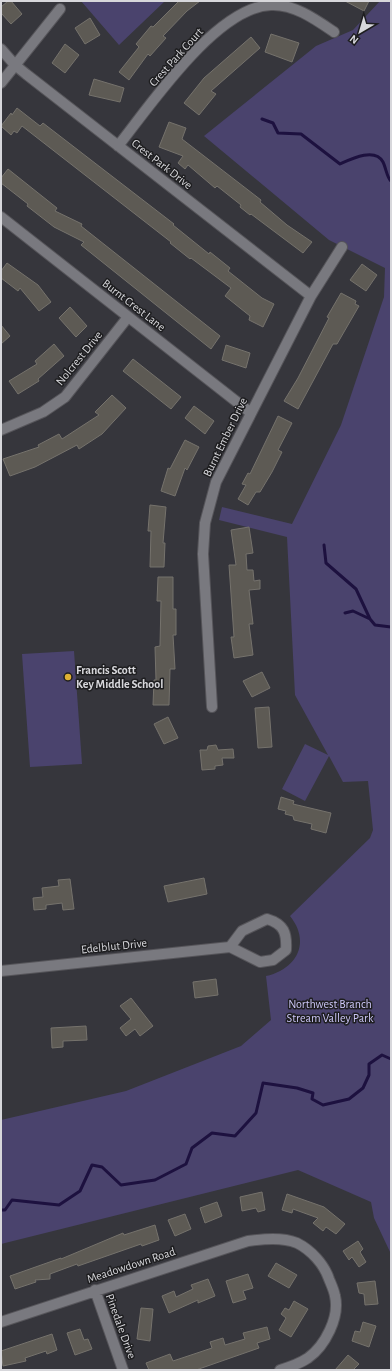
<svg xmlns="http://www.w3.org/2000/svg" width="392" height="1371" viewBox="0 0 392 1371" font-family="'Alegreya Sans',sans-serif">
	<style>
		.green { fill: #4a436d }
		.lines { fill: none; stroke-linecap: round; stroke-linejoin: round }
		.stream { stroke: #1d113f; stroke-width: 3 }
		.building { fill: #5d5a54; stroke: #75726c }
		.street-casing { stroke: #56555a; stroke-width: 12 }
		.street { stroke: #79797f; stroke-width: 10 }
		.poi-dot { fill: #dfb034; stroke: #1e1e20; stroke-width: 1.5 }
		.labels { text-anchor: middle; dominant-baseline: central; stroke-width: 3; stroke-linejoin: round; paint-order: stroke }
		.street-label { font-size: 12px; fill: #d7d7db; stroke: #1e1e20 }
		.poi-label { font-size: 12px; font-weight: bold; fill: #d7d7db; stroke: #1e1e20; text-anchor: start }
		.park-label { font-size: 12px; fill: #ccc6f7; stroke: #1e1e20 }
	</style>
	<rect width="100%" height="100%" fill="#36363c"/>
	<path class="green" d="M81 1H165L119 45Z
		M380 1H391V1254L374 1218 371 1202 298 1170 1 1244V1120L126 1091 241 1046 271 1020 266 976C297 969 311 942 290 916L370 838 373 830 368 781 343 782 329 756 305 801 282 789 305 744 328 755 295 695 287 537 219 520 222 507 292 524 341 425 384 297 385 268 329 240 204 136 316 46 353 30Z
		M74 651 82 764 30 767 22 654Z"/>
	<g class="lines">
		<path class="stream" d="M262 119 273 123 278 133 301 134 340 164C351 159 375 147 383 162 386 168 387 178 391 181
			M324 545 326 563 356 589 370 619 375 625 391 627
			M345 613 353 611 370 619
			M1 1210H5L12 1200 59 1205 80 1191 92 1165 102 1167 121 1185 155 1180 186 1164 192 1148 212 1133 235 1136 256 1113 263 1083 297 1088 313 1093 312 1099 323 1105 349 1099 363 1088 369 1075V1064L382 1055 391 1059"/>
	</g>
	<path class="building" d="M8 1H11L22 14 11 24 1 13V7Z
		M179 1H200L187 11 163 36 166 38 150 56 148 54 129 80 119 72 139 47 136 44 151 26 153 27Z
		M345 1H369L364 11Z
		M90 18 100 35 85 44 75 28Z
		M271 34 299 43 292 62 265 52Z
		M251 37 260 48 211 91 216 94 199 115 184 103 204 78Z
		M65 44 79 55 65 73 52 63Z
		M94 79 124 88 120 102 89 95Z
		M17 108 40 126 43 123 174 224 173 225 209 254 210 252 230 268 228 271 262 298 274 304 263 327 249 320 250 316 225 296 231 288 191 258 190 259 170 243 171 242 22 126 17 133 14 131 11 135 1 126 11 113 12 115Z
		M169 122 186 128 182 139 261 200 260 202 287 225 312 242 303 253 251 214 250 215 240 207 241 205 217 186 215 188 188 165 185 169 178 163 183 156 159 147Z
		M8 169 57 208 55 211 82 224 81 226 220 336 211 349 81 245 84 242 54 227 27 206 28 204 1 183V178Z
		M7 263 38 285 51 302 39 311 20 288 18 291 1 278V271Z
		M362 264 377 275 366 291 350 280Z
		M341 293 356 301 355 304 359 306 337 344H333L298 409 284 401 298 378 329 318 327 317Z
		M70 307 87 326 76 337 59 318Z
		M1 325 10 336 1 344Z
		M54 344 64 356 38 379 39 381 18 394 9 381 37 364 35 361Z
		M226 345 250 353 246 368 222 360Z
		M133 359 181 397 171 409 123 371Z
		M112 395 126 408 102 434 79 449 77 445 35 467 10 476 3 459 39 447 38 445 59 434 62 439 99 415 95 412Z
		M194 406 214 421 205 434 185 418Z
		M278 416 292 423 278 450 282 452 272 472 260 492H256L248 505 238 499 246 485 242 484 248 473 250 474Z
		M185 440 199 447 187 470 185 468 175 496 161 491 168 468 170 469Z
		M150 505 166 507 163 543H165L164 567H150L151 531H148Z
		M249 527 253 553 246 554 247 570H253L254 581 260 580V589L249 590 253 624H249L253 655 234 658 231 637H234L229 565H236L231 530Z
		M158 577H173V609H176V635H173L175 669H170L169 705H153L154 680H156L155 647 160 646 161 601H157Z
		M262 672 270 688 252 697 243 681Z
		M269 707 272 747 258 748 255 708Z
		M168 717 178 738 164 744 154 724Z
		M216 745 218 750 233 749 234 758H222L223 765 215 766V769L202 770 200 750H207L208 746Z
		M281 797 294 801 293 804 331 813 326 833 311 829 312 824 294 820 293 816 285 814 286 811 278 809Z
		M204 878 207 894 168 902 164 886Z
		M70 879 74 909 63 910 62 903 46 905V909L34 910 33 898 43 897 42 888 59 886 58 880Z
		M216 979 218 995 195 998 193 982Z
		M131 998 153 1026 140 1036 135 1029 126 1036 120 1028 131 1019 120 1006Z
		M86 1026 87 1040 63 1041V1047L52 1048 51 1028Z
		M262 1192 265 1210 258 1212 256 1208 242 1211 240 1197Z
		M287 1194 324 1207 345 1224 336 1234 326 1227 323 1231 313 1223 318 1218 293 1209 292 1213 282 1210Z
		M217 1202 222 1216 205 1223 200 1208Z
		M185 1214 191 1229 175 1236 168 1220Z
		M155 1225 159 1240 142 1246 141 1244 78 1266 77 1264 50 1274V1279L35 1280 36 1282 15 1289 10 1276 61 1258V1259L123 1233 124 1235Z
		M358 1241 363 1249 360 1252 366 1262 359 1267 352 1257 349 1260 343 1251Z
		M276 1263 297 1275 289 1288 268 1276Z
		M248 1274 253 1288 243 1291 246 1299 233 1303 226 1281Z
		M208 1279 215 1296 198 1303V1300L169 1313 162 1296 174 1291 176 1297 193 1289 191 1285Z
		M375 1281 378 1304 365 1305 364 1294 359 1293 357 1283Z
		M294 1301 308 1309 291 1337 279 1330 286 1318 281 1314 285 1308 289 1310Z
		M141 1308 153 1309 150 1341 137 1339Z
		M363 1322 376 1326 369 1347 352 1341 355 1331 360 1332Z
		M267 1327 270 1339 257 1343 259 1348 196 1370H149L146 1363 170 1354 173 1361 212 1348 210 1342 223 1338 225 1345 245 1339 243 1333Z
		M80 1329 84 1340 88 1339 92 1349 75 1355 67 1333Z
		M52 1334 57 1350 47 1354 46 1351 25 1358 26 1361 3 1366 1 1351Z
		M348 1355 359 1364 353 1370H335Z"/>
	<g class="lines">
		<g class="street-casing">
			<path id="street" d="M1 49 15 65 26 74 311 296
				M1 83 60 9
				M118 146C150 106 216 7 271 5 294 4 315 19 334 32
				M1 217 251 413
				M1 430 43 412 65 397 128 317
				M212 707 203 554 205 523 216 482 311 296 342 247
				M1 971 230 947 260 962 273 960 286 950C287 933 284 924 267 919L242 931 230 947
				M95 1290 123 1370
				M1 1322 248 1241C264 1239 282 1237 297 1243 311 1250 324 1264 329 1279 331 1284 334 1290 335 1296 340 1317 325 1346 308 1358 299 1364 290 1367 280 1370"/>
		</g>
		<use href="#street" class="street"/>
	</g>
	<circle class="poi-dot" cx="68" cy="677" r="4"/>
	<g class="labels">
		<g class="street-label">
			<text transform="translate(176 57) rotate(-48)">Crest Park Court</text>
			<text transform="translate(162 164) rotate(38)">Crest Park Drive</text>
			<text transform="translate(134 305) rotate(38)">Burnt Crest Lane</text>
			<text transform="translate(79 358) rotate(-51)">Nolcrest Drive</text>
			<text transform="translate(225 437) rotate(-64)">Burnt Ember Drive</text>
			<text transform="translate(114 946) rotate(-6)">Edelblut Drive</text>
			<text transform="translate(131 1265) rotate(-18)">Meadowdown Road</text>
			<text transform="translate(121 1326) rotate(70)">Pinedale Drive</text>
		</g>
		<g class="poi-label">
			<text x="76" y="670">Francis Scott<tspan x="76" dy="14">Key Middle School</tspan></text>
		</g>
		<g class="park-label">
			<text x="330" y="1004">Northwest Branch<tspan x="330" dy="14">Stream Valley Park</tspan></text>
		</g>
	</g>
	<rect width="392" height="1371" fill="none" stroke="#d7d7db" stroke-width="4"/>
	<g transform="translate(360 32) rotate(218)" stroke="#1e1e20" stroke-width="3" paint-order="stroke">
	<path d="M0-3L7 15L0 10L-7 15Z" fill="#d7d7db"/>
	<text y="-6" font-size="11" font-weight="bold" text-anchor="middle" fill="#d7d7db">N</text>
	</g>
</svg>
